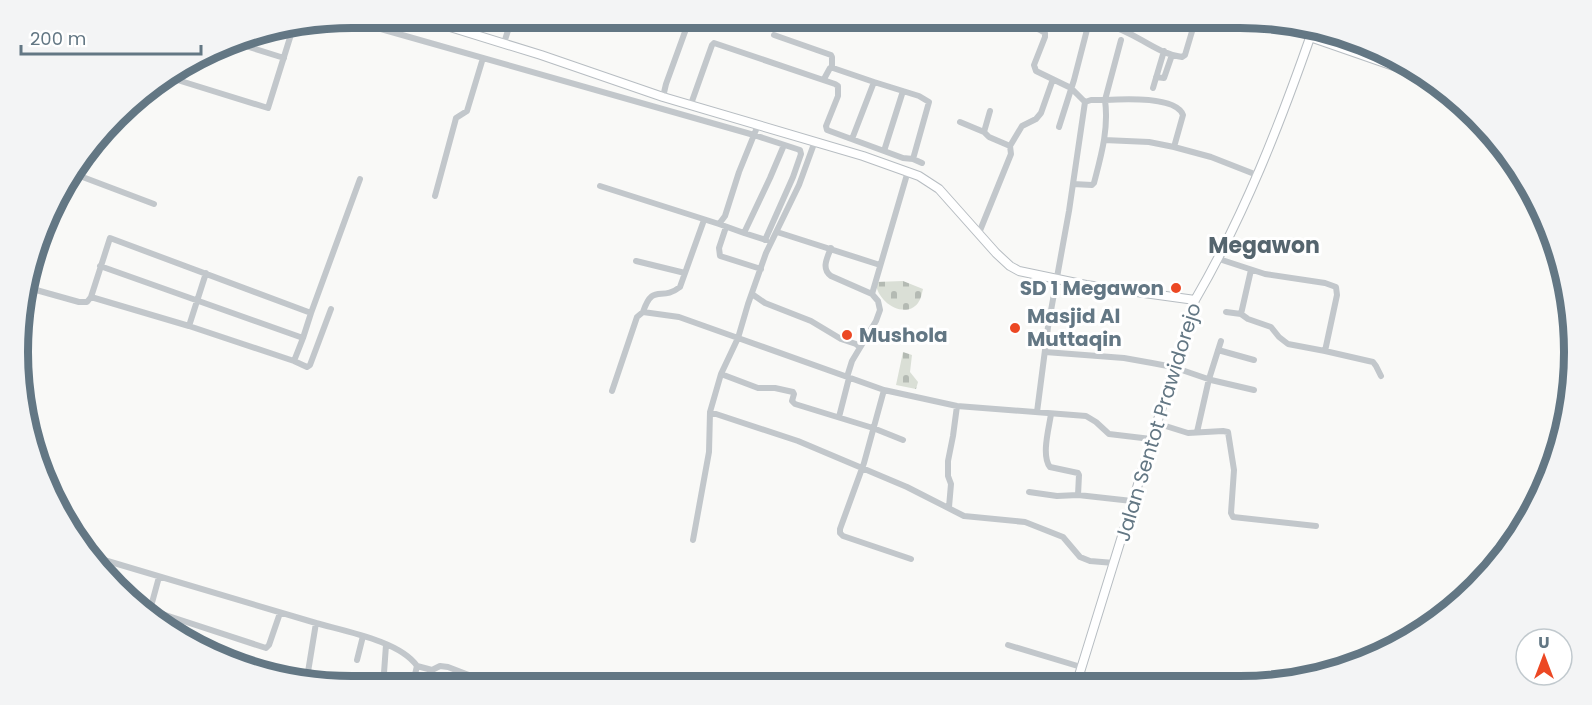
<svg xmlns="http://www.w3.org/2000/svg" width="1592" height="705" viewBox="0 0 1592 705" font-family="Poppins,sans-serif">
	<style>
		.cemetery { fill: url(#cemetery-stones) }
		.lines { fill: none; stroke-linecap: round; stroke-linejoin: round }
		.secondary-casing { stroke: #b7bdc2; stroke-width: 10 }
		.street { stroke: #c2c7cb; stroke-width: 6 }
		.secondary { stroke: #fff; stroke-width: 8 }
		.poi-dot { fill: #ec4824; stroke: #fff; stroke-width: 2 }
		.labels { text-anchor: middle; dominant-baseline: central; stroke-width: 6; stroke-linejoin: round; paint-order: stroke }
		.poi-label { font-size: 20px; font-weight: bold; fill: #637784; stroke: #fff; text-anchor: start }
		.street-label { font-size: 20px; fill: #637784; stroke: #fff }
		.quarter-label { font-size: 22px; font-weight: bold; fill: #55656e; stroke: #fff }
		.rim { fill: none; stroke: #637784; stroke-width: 8 }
	</style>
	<defs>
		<pattern id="cemetery-stones" width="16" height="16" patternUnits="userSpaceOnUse" patternTransform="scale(1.5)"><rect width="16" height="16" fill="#dadfd6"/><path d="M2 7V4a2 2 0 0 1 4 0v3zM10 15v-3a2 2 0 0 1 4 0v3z" fill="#b4bab3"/></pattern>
	</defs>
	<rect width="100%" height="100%" fill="#f9f9f7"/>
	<path class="cemetery" d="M903 281 923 289C922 293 921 299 918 303 905 320 876 302 876 282Z
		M903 352 912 355 910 372 918 382 916 389 896 385Z"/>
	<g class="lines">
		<g class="secondary-casing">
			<path id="secondary" d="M421 18 541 55 663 97 863 156 919 176 939 189 996 253 1010 266 1019 271 1086 285 1195 300
				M1310 37 1408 71
				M1076 685 1195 300C1244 216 1280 124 1312 32"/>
		</g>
		<path class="street" d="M1012 18 1040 30 1045 33V37L1034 65 1036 71 1071 88 1085 102 1069 211 1048 327 1037 412
			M1108 18 1107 22 1108 25C1136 32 1154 53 1182 57L1185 55 1196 18
			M1161 18 1194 26
			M1236 18 1310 37
			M347 19 388 31 392 18
			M388 31 754 135 800 150 801 154 793 177 765 240
			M774 35 831 55 832 57V68
			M1121 40 1105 100C1123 99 1176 96 1183 115L1174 147 1211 157 1257 175
			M233 42 284 58
			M504 43 512 18
			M1156 77 1164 78 1172 55
			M171 78 268 108 293 28
			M824 79 830 68H833L874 82
			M1153 88 1164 51
			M663 97 666 84 690 18
			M691 104 712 45 714 43 835 84 838 86V96L826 126 827 130 903 158 913 159 929 102 919 96 874 82 852 139
			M960 122 984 132
			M1059 127 1074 80 1090 18
			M1104 140 1149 142 1174 147
			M1010 146 1022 126 1036 119 1041 113 1053 79
			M884 151 903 91
			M913 159 922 163
			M72 173 154 204
			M1073 184 1092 185 1094 183C1101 156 1109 129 1105 100H1091L1085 102
			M600 186 719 224 725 216 739 172 758 125
			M435 196 455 122 456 118 467 111 483 58
			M719 224 744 233 770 178 784 145
			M726 227 719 248 720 256 761 269
			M777 232 880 265
			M744 233 766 240
			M979 233 1011 154 1010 146 989 137 984 132 990 111
			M831 248C827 258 821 269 831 276L872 294
			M1219 259 1265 274 1325 283 1336 287 1337 295 1325 351 1288 344 1279 337 1271 327 1248 319 1241 314 1251 270
			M636 261 685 273
			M100 266 303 338 294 361 189 326
			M29 288 79 302H87L91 297 110 238 311 313 303 338
			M752 294 765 303 811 321 841 339 856 344 860 347
			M91 297 189 326 206 273
			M24 306 51 216
			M643 312C653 282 661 302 680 287L704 220
			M1226 312 1241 314
			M311 313 360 179
			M1218 350 1254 360
			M1325 351 1373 362 1376 366 1381 376
			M1045 352 1124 358 1152 363 1173 367 1211 380 1254 390
			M294 361 307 367 310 365 331 309
			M721 374 758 388H775L793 392 794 394 792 401 795 404 873 428 903 440
			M847 377 852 361 876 321 880 310 878 301 872 294 908 171
			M884 390 864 463 840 529V533L843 536 911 559
			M612 391 637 317 643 312 679 317 738 338 748 304 766 253 799 185 815 141
			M710 412 798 441 907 487 964 516 1025 522 1063 537 1080 557 1090 561 1114 563
			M1051 414C1049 428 1041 456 1050 467L1078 473 1079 475 1078 495 1132 501
			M839 417 849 378
			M1156 423 1188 433 1223 431 1228 432 1234 470 1231 513 1233 517 1316 526
			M1197 432 1209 379 1221 341
			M1029 492 1057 496 1078 495
			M949 507 951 484 948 476V461L953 436 957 406
			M693 540 709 452 710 412 721 374 738 338 884 390 957 406 1086 416 1096 422 1109 434 1151 439
			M94 557 316 623 307 678
			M133 605 150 610 159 577
			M148 614 150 610 266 648 269 645 280 613
			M316 623C344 631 400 641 417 666L412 687
			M1008 645 1081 667
			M357 660 363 636
			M417 666 432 670 440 666 448 667 474 677 477 681V687
			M432 670 430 674 432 687
			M383 687 386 645"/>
		<use href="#secondary" class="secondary"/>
	</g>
	<g class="poi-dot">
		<circle cx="1176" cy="288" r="6"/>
		<circle cx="1015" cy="328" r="6"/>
		<circle cx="847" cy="335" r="6"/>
	</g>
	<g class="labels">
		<g class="poi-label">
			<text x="1164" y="288" text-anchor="end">SD 1 Megawon</text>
			<text x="1027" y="316">Masjid Al<tspan x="1027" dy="23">Muttaqin</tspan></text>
			<text x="859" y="335">Mushola</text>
		</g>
		<g class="street-label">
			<text transform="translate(1158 422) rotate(-73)">Jalan Sentot Prawidorejo</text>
		</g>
		<g class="quarter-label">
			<text x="1264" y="245">Megawon</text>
		</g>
	</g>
	<path d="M0 0H1592V705H0ZM352 28H1240A324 324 0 0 1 1564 352V352A324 324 0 0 1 1240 676H352A324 324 0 0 1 28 352V352A324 324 0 0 1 352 28Z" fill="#f3f4f5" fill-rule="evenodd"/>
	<path class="rim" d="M352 28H1240A324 324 0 0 1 1564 352V352A324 324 0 0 1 1240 676H352A324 324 0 0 1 28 352V352A324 324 0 0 1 352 28Z"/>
	<g transform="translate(1544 657)"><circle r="28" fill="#ffffff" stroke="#c1c9ce" stroke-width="1.5"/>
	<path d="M0-4.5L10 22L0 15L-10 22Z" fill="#ec4824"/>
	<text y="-9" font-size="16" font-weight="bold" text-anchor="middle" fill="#637784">U</text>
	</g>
	<path d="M21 45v9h180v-9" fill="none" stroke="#637784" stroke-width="3"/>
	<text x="30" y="45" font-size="18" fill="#637784" stroke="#ffffff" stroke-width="4.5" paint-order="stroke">200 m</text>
</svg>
